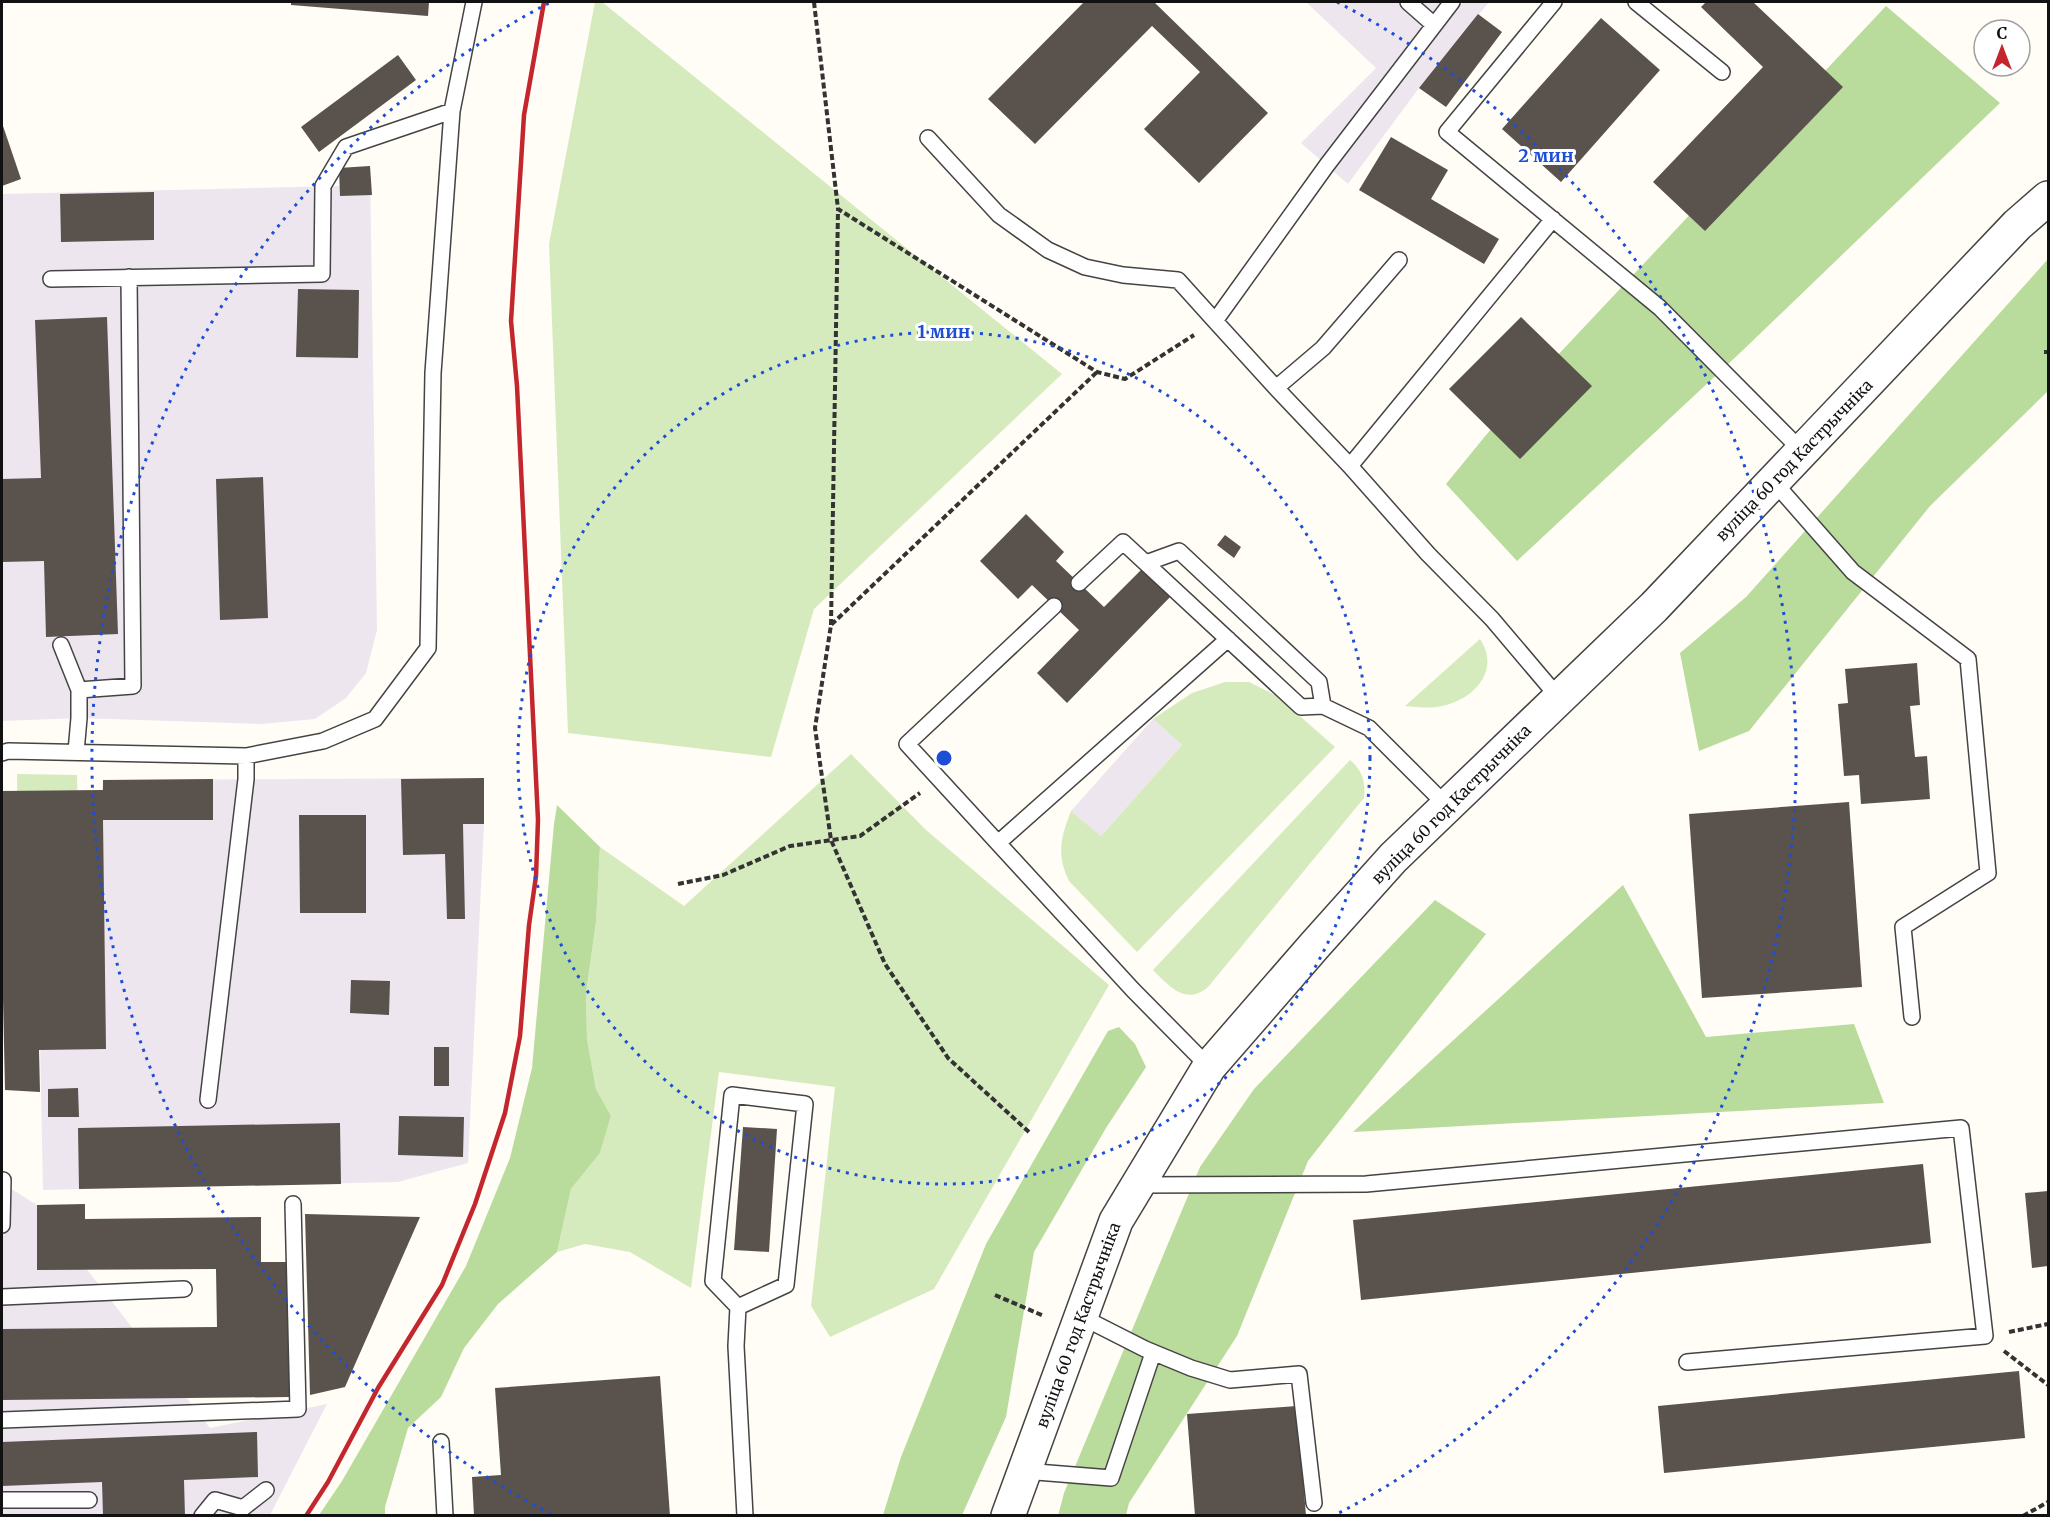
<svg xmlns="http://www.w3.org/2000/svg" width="2050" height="1517" viewBox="0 0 2050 1517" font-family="Merriweather,serif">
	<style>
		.industrial { fill: #eee6ef }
		.green { fill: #d5ebbd }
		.forest { fill: #b9dc9c }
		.building { fill: #5a524d }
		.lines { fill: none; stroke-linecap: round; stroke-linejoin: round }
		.service-casing { stroke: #444; stroke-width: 18 }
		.tertiary-casing { stroke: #444; stroke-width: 36 }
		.path { stroke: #333; stroke-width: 4; stroke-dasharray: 6 3; stroke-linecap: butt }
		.service { stroke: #fff; stroke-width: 15 }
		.tertiary { stroke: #fff; stroke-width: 33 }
		.rail { stroke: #c4262e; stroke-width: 4.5 }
		.ring { fill: none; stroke: #1d4ed8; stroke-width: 3; stroke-dasharray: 3 6 }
		.labels { text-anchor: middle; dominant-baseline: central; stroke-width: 6; stroke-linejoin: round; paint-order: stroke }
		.street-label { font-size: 16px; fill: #111; stroke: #fff }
		.centre { fill: #1d4ed8; stroke: #fff; stroke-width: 3 }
		.ring-label { font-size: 18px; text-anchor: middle; font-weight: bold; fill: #1d4ed8; stroke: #fff; stroke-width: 6; stroke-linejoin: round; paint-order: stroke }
	</style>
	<rect width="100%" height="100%" fill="#fffdf5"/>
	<path class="industrial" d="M1306 2H1489L1419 88 1348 184 1301 143 1376 68Z
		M370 166 377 630 366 673 346 698 315 719 261 724 79 718 2 721V194L340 186 339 168Z
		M1153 719 1182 745 1101 836 1071 811Z
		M484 778V824L468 1163 398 1182 43 1190 35 791 102 790 103 780Z
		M2 1183 37 1205 210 1428 327 1404 270 1515H2Z"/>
	<path class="green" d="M595 2H602L1062 374 814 609 771 757 568 733 549 244Z
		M1480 639C1501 670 1474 700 1442 706 1430 709 1418 707 1405 706Z
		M1225 682H1249L1277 696 1335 747 1137 952 1069 881C1056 854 1061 837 1071 811L1101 836 1182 745 1153 719 1192 693Z
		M851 754 926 830 1109 985 934 1289 830 1337 811 1306 835 1087 719 1072 691 1288 630 1252 585 1244 557 1252 571 1189 600 1153 611 1116 596 1089 587 1039 586 993 596 922 600 847 684 906Z
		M1350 760C1362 770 1366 782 1364 798L1208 987C1186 1006 1169 986 1153 970Z
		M17 774 77 775 79 865 18 867Z"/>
	<path class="forest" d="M1886 6 2000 103 1741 352 1517 561 1446 484 1509 407Z
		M2048 259V391L1930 506 1749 731 1699 751 1680 653 1746 597Z
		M557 805 600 847 596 922 586 993 587 1039 596 1089 611 1116 600 1153 571 1189 557 1252 498 1304 464 1348 441 1397 408 1428 385 1507V1515H319L342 1481 466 1266 510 1158 532 1068 554 824Z
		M1623 885 1706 1037 1854 1024 1884 1103 1353 1132Z
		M1435 900 1486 934 1308 1161 1237 1336 1129 1503 1126 1515 1058 1516 1064 1493 1200 1167 1254 1089Z
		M1119 1027 1135 1044 1146 1067 1106 1128 1034 1252 1006 1417 962 1515H883L901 1457 986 1244 1108 1031Z"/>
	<path class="building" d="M291 2H429L428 16 291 5Z
		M1084 2H1154L1268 113 1199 183 1144 129 1200 72 1152 26 1035 144 988 99Z
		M1706 2H1753L1843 87 1705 231 1653 182 1763 67 1701 7Z
		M1478 14 1502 32 1446 107 1419 88Z
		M1601 18 1660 70 1561 182 1502 129Z
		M398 55 416 80 319 152 301 127Z
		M2 123 21 179 2 186Z
		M1391 137 1448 170 1431 199 1499 239 1484 264 1359 190Z
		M370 166 372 195 340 196 339 168Z
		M154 192V240L61 242 60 194Z
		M298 289 359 290 358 358 296 357Z
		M107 317 118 634 46 637 44 561 2 562V479L41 478 35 320Z
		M1521 317 1592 386 1520 459 1449 389Z
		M263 477 268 618 220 620 216 479Z
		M1026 514 1064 552 1056 561 1104 607 1144 567 1173 594 1067 703 1037 673 1079 630 1032 585 1018 599 980 561Z
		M1225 535 1241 547 1234 558 1217 545Z
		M1917 663 1920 705 1910 706 1915 757 1927 756 1930 799 1861 804 1859 775 1844 776 1838 704 1848 703 1845 669Z
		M484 778V824H463L465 919H447L445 854 403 855 401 779Z
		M213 779V820H103L106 1049 39 1050 40 1092 5 1090 2 953V791L103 790V780Z
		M1849 802 1862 987 1702 998 1689 814Z
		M299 815H366V913H300Z
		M351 980 390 981 389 1015 350 1013Z
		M434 1047H449V1086H434Z
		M78 1088 79 1117H48V1089Z
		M399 1116 464 1117 463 1157 398 1155Z
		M340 1123 341 1184 79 1189 78 1128Z
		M743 1127 777 1129 769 1252 734 1250Z
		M1923 1164 1931 1243 1361 1300 1353 1220Z
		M2048 1191V1266L2032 1268 2025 1193Z
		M85 1204V1219L261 1217V1262H288L290 1397 2 1400V1329L217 1327 216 1269 37 1270V1205Z
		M305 1214 420 1217 345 1387 310 1395Z
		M2019 1371 2025 1438 1664 1473 1658 1406Z
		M660 1376 670 1516H474L472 1477 501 1475 495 1388Z
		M1297 1406 1306 1516H1195L1187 1414Z
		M257 1432 258 1477 184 1480 185 1516H103L102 1482 2 1486V1442Z"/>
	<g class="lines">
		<g class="service-casing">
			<path id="service" d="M1408 2 1433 24
				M1452 2 1327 165 1215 321 1276 388 1350 466 1428 554 1492 619 1559 698
				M1554 2 1447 132 1660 308 1803 452
				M1636 2 1722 72
				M928 138 999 215 1048 250 1085 267 1123 275 1178 280 1215 321
				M51 279 322 274 323 186 346 147 452 111
				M1276 388 1323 348 1399 260
				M1350 466 1553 219
				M1773 481 1853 572 1968 659 1988 873 1903 927 1912 1017
				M1146 563 1179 551 1319 682 1323 706
				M1079 583 1123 542 1301 707 1323 706 1369 728 1446 805
				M1054 606 907 744 1133 990 1209 1067
				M61 645 79 690V718L76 752
				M79 690 133 686 129 277
				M2 753 8 751 246 756 323 741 375 719 428 648 433 373 452 111 474 2
				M998 843 1228 639
				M208 1100 246 779V756
				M1137 1185 1366 1184 1961 1128 1985 1336 1687 1362
				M2 1225 3 1180
				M2 1297 184 1289
				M738 1307 786 1285 805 1104 732 1095 713 1281 738 1307 736 1346 745 1516
				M1080 1316 1145 1349 1191 1368 1230 1380 1299 1374 1314 1503
				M2 1420 298 1409 293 1204
				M441 1442 445 1516
				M1024 1471 1111 1478 1153 1353
				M2 1500H89
				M202 1516 215 1500 243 1508 266 1490"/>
		</g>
		<g class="tertiary-casing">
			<path id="tertiary" d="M1008 1516 1116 1221 1209 1067 1315 945 1393 858 1654 607 2017 225 2048 198"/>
		</g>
		<path class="path" d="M814 2 838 209 1097 372 1125 379 1194 335
			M2044 352H2048
			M831 625 838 210
			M678 884 723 875 790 846 860 836 920 793
			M1029 1132 948 1058 885 964 831 840 815 728 831 625 1097 372
			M995 1295 1044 1316
			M2009 1332 2048 1324
			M2004 1351 2048 1385
			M2023 1516 2048 1502"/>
		<use href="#service" class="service"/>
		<use href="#tertiary" class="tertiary"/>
		<path class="rail" d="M306 1516 328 1482 378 1388 442 1285 475 1204 505 1113 520 1036 529 925 536 876 538 820 517 386 511 321 524 115 544 2"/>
	</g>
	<g class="ring">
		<circle cx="944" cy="758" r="426"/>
		<path d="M551 1514A852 852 0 0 1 551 2M1337 2A852 852 0 0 1 1337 1514"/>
	</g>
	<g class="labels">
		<g class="street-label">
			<text transform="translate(1794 460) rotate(-46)">вуліца 60 год Кастрычніка</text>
			<text transform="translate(1451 804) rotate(-45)">вуліца 60 год Кастрычніка</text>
			<text transform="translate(1078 1325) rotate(-70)">вуліца 60 год Кастрычніка</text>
		</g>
	</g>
	<circle cx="944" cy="758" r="9" class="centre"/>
	<g class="ring-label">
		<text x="1546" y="162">2 мин</text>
		<text x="944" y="338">1 мин</text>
	</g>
	<rect width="2050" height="1517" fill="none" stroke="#111111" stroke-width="6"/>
	<g transform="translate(2002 48)"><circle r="28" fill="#ffffff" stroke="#a0a0a0" stroke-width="1.5"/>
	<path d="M0-4.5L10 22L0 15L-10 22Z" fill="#c4262e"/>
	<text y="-9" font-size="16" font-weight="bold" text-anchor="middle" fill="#111111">С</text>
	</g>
</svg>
